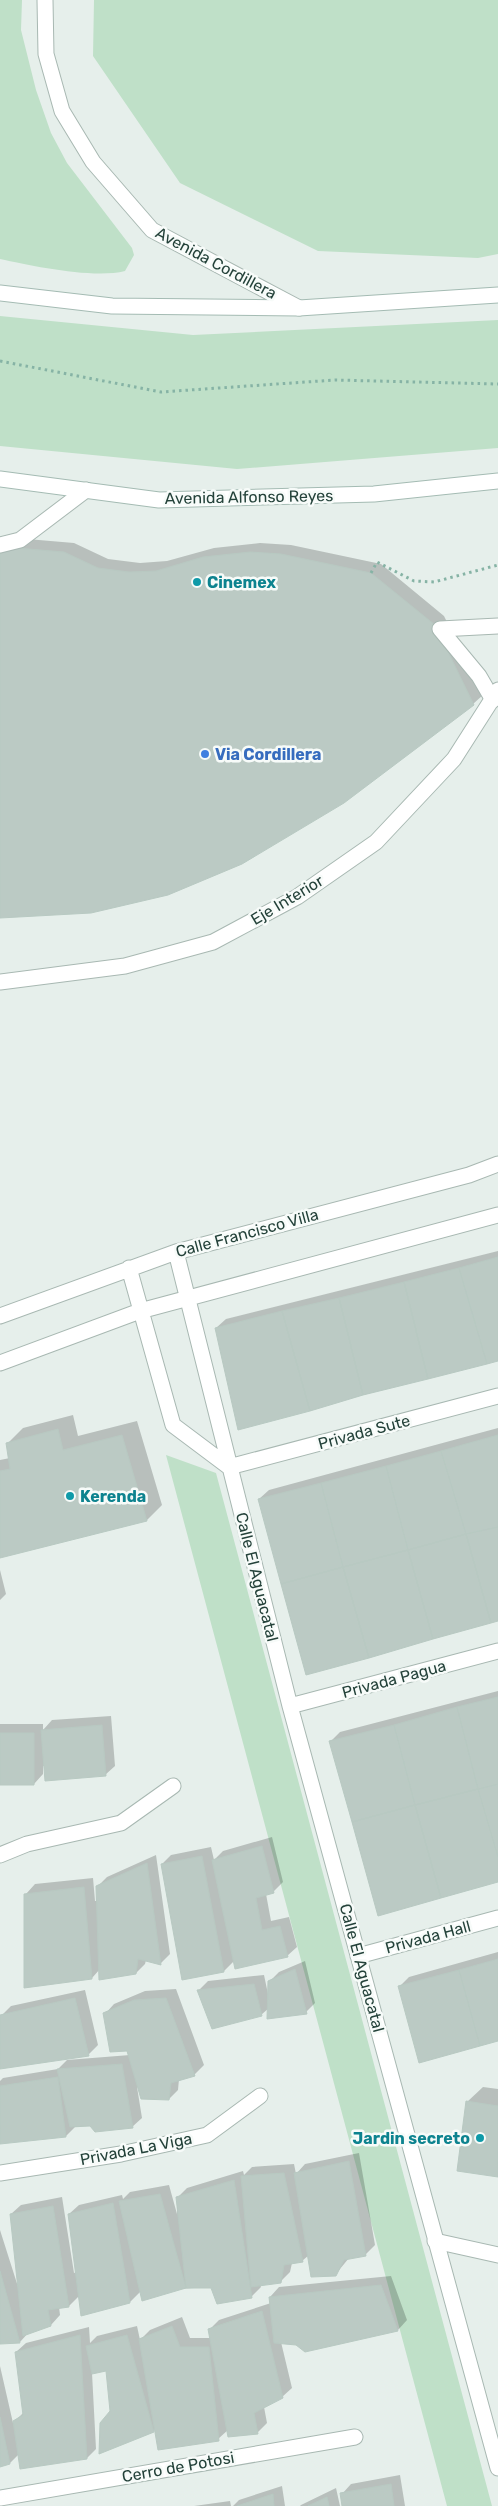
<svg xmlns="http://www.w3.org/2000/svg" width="498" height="2506" viewBox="0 0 498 2506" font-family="Rubik,sans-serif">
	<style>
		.green { fill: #bfe0c8 }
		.shadow { fill: #0003 }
		.building { fill: #bbcac4; stroke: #b8c9c2 }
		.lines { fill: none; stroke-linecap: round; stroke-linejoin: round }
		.service-casing { stroke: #a8b8b2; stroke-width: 17 }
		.minor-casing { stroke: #a8b8b2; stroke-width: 17 }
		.secondary-casing { stroke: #a4bbb3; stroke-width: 17 }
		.path { stroke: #86b3a5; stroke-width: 3; stroke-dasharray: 2.5 4; stroke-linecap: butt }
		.service { stroke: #fff; stroke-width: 15 }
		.minor { stroke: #fff; stroke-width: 15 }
		.secondary { stroke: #fff; stroke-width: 15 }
		.culture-dot { fill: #0f9aa8; stroke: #f7fbf9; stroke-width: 2 }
		.shop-dot { fill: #3f7fe0; stroke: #f7fbf9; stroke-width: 2 }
		.labels { text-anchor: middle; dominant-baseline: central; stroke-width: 5; stroke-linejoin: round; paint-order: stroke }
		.street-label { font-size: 16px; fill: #24423a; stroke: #f7fbf9 }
		.culture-label { font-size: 16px; font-weight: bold; fill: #0d838f; stroke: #f7fbf9; text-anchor: start }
		.shop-label { font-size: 16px; font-weight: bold; fill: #366cbe; stroke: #f7fbf9; text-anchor: start }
	</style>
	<rect width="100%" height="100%" fill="#e6efeb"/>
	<path class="green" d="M0 0H22L21 30 36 90 51 133 67 163 132 248 134 255 125 271C94 279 32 266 0 259Z
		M94 0H498V254L478 258 318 251 180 183 93 56Z
		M0 316 193 335 498 320V448L237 469 0 446Z
		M166 1455 216 1473 492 2506H447Z"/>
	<path class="shadow" d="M27 539 74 543 108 559 140 563 167 561 214 548 260 543 291 545 381 564 444 616 483 695 473 704 0 917V542Z
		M498 1251V1359L239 1428 216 1328 226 1319Z
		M73 1415 78 1436 137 1421 162 1505 147 1520 0 1556V1460L10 1458 7 1444 23 1428Z
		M498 1428V1620L259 1499 269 1490Z
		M0 1570 6 1594 0 1600Z
		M498 1691V1882L330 1742 340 1732Z
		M111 1716 115 1766 105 1775 43 1766V1774L34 1784H0V1724H43V1730L52 1720Z
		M272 1837 283 1882 273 1892 266 1894 271 1921 289 1917 297 1947 287 1956 235 1960 224 1971 183 1978 162 1864 171 1855 211 1847 214 1860 223 1851Z
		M156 1855 170 1954 160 1964 146 1960 145 1964 136 1973 100 1969 92 1978 26 1894 35 1884 93 1878 95 1901H98L97 1887 107 1877Z
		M498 1952V2041L399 1987 409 1977Z
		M305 1961 315 2003 306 2012 269 2008 261 2015 199 1990 208 1981 264 1975 268 1994 269 1982 279 1972Z
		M176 1989 204 2065 194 2075 179 2079 178 2090 169 2099 137 2087 142 2118 132 2127 90 2125 75 2127 66 2136 0 2142V2081L3 2078 58 2069 67 2060 130 2055 105 2014 114 2004 145 1991Z
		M85 1990 98 2045 88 2055 0 2068 1 2016 11 2006Z
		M483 2087 498 2089V2176L467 2102Z
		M359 2153 375 2245 365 2255 349 2258 335 2275 309 2255 302 2261 292 2263 290 2272 281 2281 260 2284 261 2287 251 2297 212 2287 141 2291 130 2302 80 2295 69 2306 59 2307 60 2315 51 2325 29 2332 20 2342H0V2230L20 2293 11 2214 21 2205 62 2197 74 2273 77 2272 69 2214 79 2205 122 2195 123 2199 130 2192 169 2185 177 2214V2198L187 2188 243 2171 244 2175 252 2167 294 2164 296 2174 305 2164Z
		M391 2276 407 2320 398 2330 305 2350 297 2343 281 2342 292 2388 282 2397 264 2407 267 2423 257 2433 228 2430 218 2439 156 2428 153 2431 112 2412 107 2370 92 2373 96 2449 87 2458 19 2454 10 2463 0 2466V2366L13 2423 24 2412 16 2352 26 2343 89 2327 90 2343 97 2336 137 2326 140 2340 150 2330 182 2317 190 2338H210L209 2330 219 2320 271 2303 270 2297 279 2287Z
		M400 2475 405 2506H343L342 2494 351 2484Z
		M282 2486 285 2506H233L239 2500Z
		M336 2488 340 2506H300L301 2505Z
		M230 2501 231 2506H194Z"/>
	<path class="building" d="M17 548 64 552 98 568 129 572 156 571 203 557 250 552 281 554 371 573 435 625 474 705 344 803 242 864 168 895 91 913 0 918V550Z
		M498 1257V1361L487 1364 459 1268Z
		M459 1268 487 1364 428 1379 404 1282Z
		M404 1282 428 1379 363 1395 339 1298Z
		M339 1298 363 1395 310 1411 282 1311Z
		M282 1311 310 1411 238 1430 215 1328Z
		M58 1429 63 1450 122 1435 147 1521 0 1558V1471L10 1469 6 1443Z
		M498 1435V1527L466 1534 441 1451Z
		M441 1451 466 1534 408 1550 386 1466Z
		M386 1466 408 1550 343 1567 321 1483Z
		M321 1483 343 1567 281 1584 258 1499Z
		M498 1527V1621L491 1623 466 1534Z
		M466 1534 491 1623 433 1639 408 1550Z
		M408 1550 433 1639 369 1658 343 1567Z
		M343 1567 369 1658 306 1675 281 1584Z
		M498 1697V1784L478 1789 457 1707Z
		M457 1707 478 1789 415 1805 394 1725Z
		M102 1725 106 1776 45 1781 41 1730Z
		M394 1725 415 1805 352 1822 329 1741Z
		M0 1733H34V1785H0Z
		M498 1784V1857L478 1789Z
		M478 1789 498 1857V1882L441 1898 415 1805Z
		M415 1805 441 1898 378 1916 352 1822Z
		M262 1846 274 1893 256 1898 262 1930 280 1926 288 1957 235 1969 212 1860Z
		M202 1856 224 1972 182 1980 161 1864Z
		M147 1863 161 1965 138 1959 136 1974 99 1980 96 1886Z
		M84 1887 92 1979 24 1988V1894Z
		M498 1959V2041L480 2046 459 1970Z
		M295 1969 307 2014 267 2019 268 1981Z
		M459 1970 480 2046 419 2063 398 1986Z
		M254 1984 262 2016 212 2029 197 1990Z
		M75 1998 89 2056 0 2069V2015Z
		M166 1998 195 2076 171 2083 169 2100 141 2099 127 2051 110 2052 103 2013 134 2000Z
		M122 2064 133 2128 95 2132 90 2126 70 2127 57 2069Z
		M58 2077 66 2137 0 2144V2086Z
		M466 2101 498 2106V2177L457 2171Z
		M349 2161 366 2256 344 2260 336 2276 311 2277 294 2173Z
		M284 2173 303 2262 284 2265 281 2283 251 2287 241 2176Z
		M234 2180 252 2298 217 2304 211 2288H186L176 2197Z
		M160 2194 186 2288 142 2301 119 2201Z
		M113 2203 130 2303 81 2316 68 2214Z
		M53 2206 69 2307 48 2310 51 2326 23 2336 10 2214Z
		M0 2271 20 2343 0 2344Z
		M381 2285 398 2331 305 2352 296 2345 274 2343 269 2297Z
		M262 2311 283 2398 254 2413 258 2434 228 2437 208 2329Z
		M172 2326 180 2347H209L219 2441 158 2450 139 2339Z
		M80 2335 87 2459 20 2469 13 2421 23 2415 15 2352Z
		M127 2335 154 2432 99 2454 100 2423 110 2411 106 2371 92 2374 86 2346Z
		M0 2417 10 2464 0 2467Z
		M391 2484 394 2506H342L340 2493Z
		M273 2494 274 2506H237Z
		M327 2497 329 2506H308Z"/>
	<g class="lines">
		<g class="service-casing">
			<path id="service" d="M0 545 20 540 86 490
				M440 629 479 676 493 700
				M440 629 498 626
				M435 2241 498 2255"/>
		</g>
		<g class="minor-casing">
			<path id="minor" d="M45 0 46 54 62 111 93 162 152 230 299 308
				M0 982 125 966 213 942 297 897 376 842 454 759 498 690
				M176 1252 290 1706 498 2468
				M129 1268 173 1425 229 1467
				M0 1316 176 1252 469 1175 498 1164
				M0 1363 140 1311 498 1215
				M229 1467 498 1396
				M290 1706 498 1651
				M0 1855 27 1844 121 1823 173 1786
				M358 1956 498 1918
				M0 2173 121 2154 207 2135 260 2096
				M0 2498 355 2437"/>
		</g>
		<g class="secondary-casing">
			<path id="secondary" d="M0 293 112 306 299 308 498 295
				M0 479 159 500 374 494 498 481"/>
		</g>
		<path class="path" d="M0 361 161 392 335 380 498 384
			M371 573 377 562 414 581 434 582 498 565"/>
		<use href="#service" class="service"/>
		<use href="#minor" class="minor"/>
		<use href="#secondary" class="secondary"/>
	</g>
	<g class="culture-dot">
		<circle cx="197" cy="582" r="5"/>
		<circle cx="70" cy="1496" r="5"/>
		<circle cx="480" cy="2138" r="5"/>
	</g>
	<circle class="shop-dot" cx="205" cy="754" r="5"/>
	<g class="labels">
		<g class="street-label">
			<text transform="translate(216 263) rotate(28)">Avenida Cordillera</text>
			<text transform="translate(249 497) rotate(-1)">Avenida Alfonso Reyes</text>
			<text transform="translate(287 900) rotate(-31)">Eje Interior</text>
			<text transform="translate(247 1233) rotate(-15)">Calle Francisco Villa</text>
			<text transform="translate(364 1432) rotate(-15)">Privada Sute</text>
			<text transform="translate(257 1577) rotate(76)">Calle El Aguacatal</text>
			<text transform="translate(394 1679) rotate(-15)">Privada Pagua</text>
			<text transform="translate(428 1937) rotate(-15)">Privada Hall</text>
			<text transform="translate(362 1968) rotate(75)">Calle El Aguacatal</text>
			<text transform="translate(136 2149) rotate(-11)">Privada La Viga</text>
			<text transform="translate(178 2467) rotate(-10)">Cerro de Potosi</text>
		</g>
		<g class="culture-label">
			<text x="207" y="582">Cinemex</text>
			<text x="80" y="1496">Kerenda</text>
			<text x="470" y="2138" text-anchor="end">Jardin secreto</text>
		</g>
		<g class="shop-label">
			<text x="215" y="754">Via Cordillera</text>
		</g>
	</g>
</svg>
